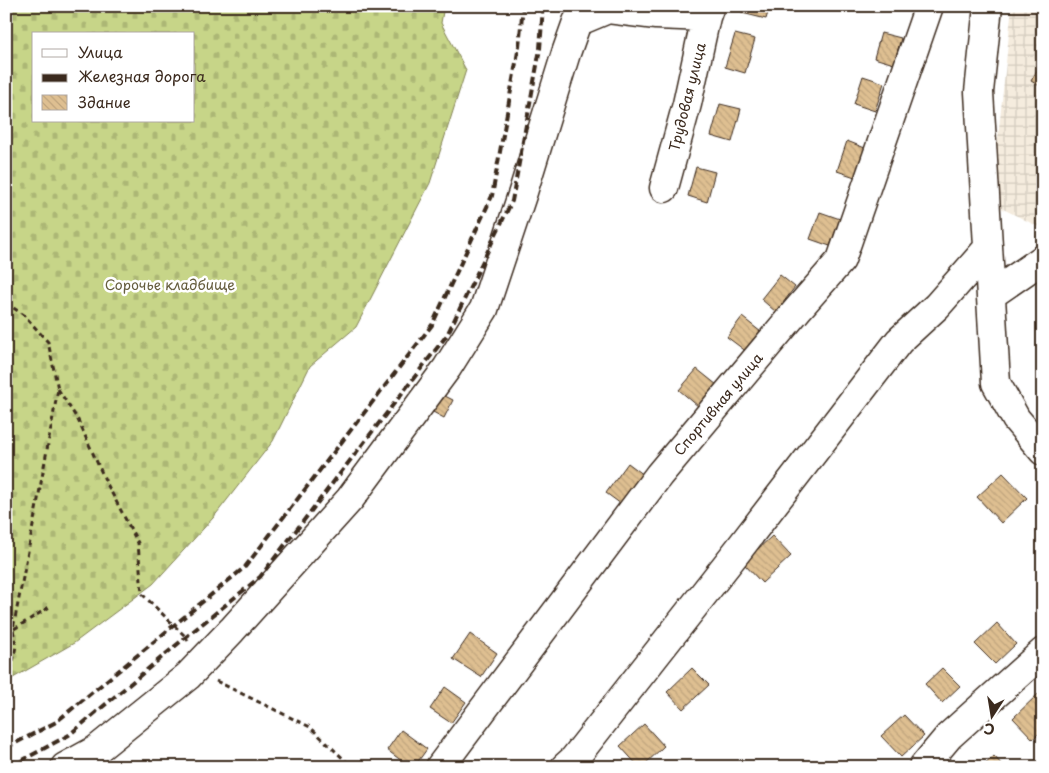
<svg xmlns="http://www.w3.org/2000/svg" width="1049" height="773" viewBox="0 0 1049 773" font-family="'Playpen Sans',sans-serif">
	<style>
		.industrial { fill: url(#industrial-grid) }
		.cemetery { fill: url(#cemetery-stones); stroke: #818053; fill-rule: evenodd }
		.building { fill: url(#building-back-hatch); stroke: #3b2a1e }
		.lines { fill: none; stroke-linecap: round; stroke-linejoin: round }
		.minor-casing { stroke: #3b2a1e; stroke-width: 31 }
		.path { stroke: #3b2a1e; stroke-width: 3; stroke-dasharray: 5 4; stroke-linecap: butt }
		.minor { stroke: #fff; stroke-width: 28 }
		.rail { stroke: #3b2a1e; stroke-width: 4; stroke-dasharray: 8 4; stroke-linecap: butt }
		.labels { text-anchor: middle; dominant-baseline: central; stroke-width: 5; stroke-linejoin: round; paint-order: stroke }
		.street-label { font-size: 14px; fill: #3b2a1e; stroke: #fff }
		.park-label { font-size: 14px; fill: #655d3e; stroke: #fff }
	</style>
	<defs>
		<pattern id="industrial-grid" width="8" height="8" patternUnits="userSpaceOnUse" patternTransform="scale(1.25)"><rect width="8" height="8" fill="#f5ecde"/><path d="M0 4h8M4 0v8" fill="none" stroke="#d3cbbe"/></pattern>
		<pattern id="cemetery-stones" width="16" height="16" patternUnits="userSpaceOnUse" patternTransform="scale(1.25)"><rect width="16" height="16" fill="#c7d588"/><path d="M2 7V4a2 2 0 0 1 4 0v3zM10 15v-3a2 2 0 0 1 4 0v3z" fill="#acb775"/></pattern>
		<pattern id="building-back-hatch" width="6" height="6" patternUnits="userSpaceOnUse" patternTransform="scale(1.25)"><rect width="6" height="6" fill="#debf91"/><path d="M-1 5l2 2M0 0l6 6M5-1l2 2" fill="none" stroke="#bfa47d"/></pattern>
	</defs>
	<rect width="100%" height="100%" fill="#fff"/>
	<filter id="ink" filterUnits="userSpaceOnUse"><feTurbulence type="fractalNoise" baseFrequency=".02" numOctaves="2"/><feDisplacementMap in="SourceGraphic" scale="10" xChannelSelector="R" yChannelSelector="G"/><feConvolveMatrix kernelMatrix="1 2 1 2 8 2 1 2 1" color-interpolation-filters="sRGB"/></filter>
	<g filter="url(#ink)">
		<path class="industrial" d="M1012 6H1043V229L991 203Z"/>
		<path class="cemetery" d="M6 6H444L441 23 466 70 430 183 356 327 310 366 273 441 213 518 153 584 74 643 6 682ZM34 34H194V121H34Z"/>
		<path class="building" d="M744 6H770L766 19 742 13Z
			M881 33 901 38 894 64 874 58Z
			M735 34 755 39 745 73 725 67Z
			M1043 60V88L1031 81Z
			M863 76 884 83 875 111 854 104Z
			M720 104 741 109 732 142 711 136Z
			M847 141 865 148 855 177 837 171Z
			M696 167 715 172 707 202 688 196Z
			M820 212 840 219 830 246 810 239Z
			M780 275 795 287 776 312 761 299Z
			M742 317 761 332 747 352 727 337Z
			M697 369 717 385 699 407 679 390Z
			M1043 386V398L1037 394Z
			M443 395 453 400 444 418 433 412Z
			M628 463 644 475 621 504 606 493Z
			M1003 473 1027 498 1001 523 977 497Z
			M772 536 791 556 762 583 743 563Z
			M997 623 1016 644 995 664 975 644Z
			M470 634 497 653 481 677 453 659Z
			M692 668 709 685 683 709 667 692Z
			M942 668 960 686 942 703 925 684Z
			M445 687 466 702 451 723 430 709Z
			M1038 694 1043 699V729L1033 739 1013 718Z
			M904 715 924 736 901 757 881 736Z
			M644 724 664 746 642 767H639L620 746Z
			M401 730 427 749 414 767H410L387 750Z
			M994 756 1004 767H982Z"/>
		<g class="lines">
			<g class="minor-casing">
				<path id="minor" d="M988 6 979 92 996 383 1016 419 1043 451
					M664 188 687 104 706 17 710 6
					M991 295 1043 259
					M65 767 96 750 188 676 232 630 350 499 447 368 484 309 523 192 566 53 577 22 608 9 656 15 706 17
					M440 767 659 475 798 309 841 260 929 6
					M565 767 574 759 739 549 899 341 937 306 988 248
					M923 767 949 736 1043 652"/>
			</g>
			<path class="path" d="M6 303 24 315 48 342 58 389 37 505 13 629 16 646 6 696
				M58 389 78 420 105 480 138 543 142 594 186 637 188 641
				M14 629 51 606
				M216 681 310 727 352 767"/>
			<use href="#minor" class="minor"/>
			<path class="rail" d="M6 748 56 722 245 567 432 325 492 196 519 46 523 6
				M10 767 69 735 186 637 260 577 447 335 512 201 540 49 543 6"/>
		</g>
	</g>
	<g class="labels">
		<g class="street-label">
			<text transform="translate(687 97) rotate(-76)">Трудовая улица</text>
			<text transform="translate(718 404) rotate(-50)">Спортивная улица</text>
		</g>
		<g class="park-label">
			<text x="170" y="284">Сорочье кладбище</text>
		</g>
	</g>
	<rect width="1049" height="773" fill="none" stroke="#fff" stroke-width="25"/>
	<rect x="12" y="12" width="1024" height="748" fill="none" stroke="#3b2a1e" stroke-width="2" filter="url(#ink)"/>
	<rect x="32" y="32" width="162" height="90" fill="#ffffff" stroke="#b1aaa5"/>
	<rect x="42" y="49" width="25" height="8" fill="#ffffff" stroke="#b1aaa5"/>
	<text x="78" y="58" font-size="15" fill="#3b2a1e">Улица</text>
	<rect x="42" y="74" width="25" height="8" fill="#3b2a1e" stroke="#b1aaa5"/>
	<text x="78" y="82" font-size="15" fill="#3b2a1e">Железная дорога</text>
	<rect x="42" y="95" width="25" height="15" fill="url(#building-back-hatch)" stroke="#b1aaa5"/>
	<text x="78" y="108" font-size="15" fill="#3b2a1e">Здание</text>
	<g transform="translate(992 716) rotate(192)" stroke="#ffffff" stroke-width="4" paint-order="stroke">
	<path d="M0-4L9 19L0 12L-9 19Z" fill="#3b2a1e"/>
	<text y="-8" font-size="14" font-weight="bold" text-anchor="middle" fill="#3b2a1e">С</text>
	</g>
</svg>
